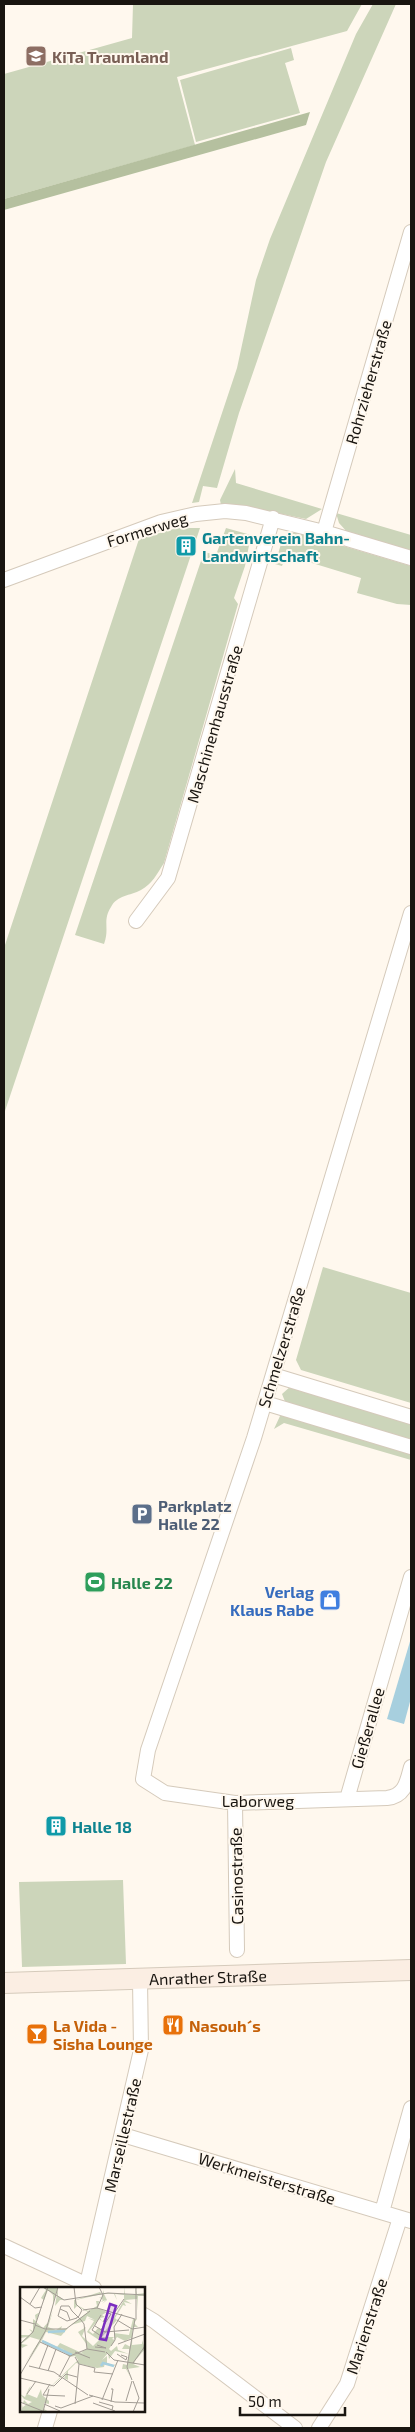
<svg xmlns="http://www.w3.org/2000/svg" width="415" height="2432" viewBox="0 0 415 2432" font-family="'Exo 2',sans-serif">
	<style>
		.green { fill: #ccd5ba }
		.forest { fill: #b5c09f }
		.water { fill: #a7cfde }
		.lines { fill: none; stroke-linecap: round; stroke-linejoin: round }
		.street-casing { stroke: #d5cabb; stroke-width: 16 }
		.secondary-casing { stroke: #d5cabb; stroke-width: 22 }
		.street { stroke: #fff; stroke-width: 14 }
		.secondary { stroke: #fbeee3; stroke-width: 20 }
		.labels { text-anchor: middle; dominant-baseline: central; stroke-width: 4; stroke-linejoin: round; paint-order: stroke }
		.education-label { font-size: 16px; font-weight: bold; fill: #785e54; stroke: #fff8ee; text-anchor: start }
		.street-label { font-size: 16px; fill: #191510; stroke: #fff8ee }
		.culture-label { font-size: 16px; font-weight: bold; fill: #0d838f; stroke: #fff8ee; text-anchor: start }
		.service-label { font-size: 16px; font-weight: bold; fill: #4e5e75; stroke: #fff8ee; text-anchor: start }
		.leisure-label { font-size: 16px; font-weight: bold; fill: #27864d; stroke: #fff8ee; text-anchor: start }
		.shop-label { font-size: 16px; font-weight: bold; fill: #366cbe; stroke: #fff8ee; text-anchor: end }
		.food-label { font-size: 16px; font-weight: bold; fill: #c56008; stroke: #fff8ee; text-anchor: start }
		.inset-river { fill: none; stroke: #a7cfde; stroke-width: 2.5 }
		.inset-road { fill: none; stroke: #a39d95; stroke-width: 1 }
		.view { fill: #7b2cbf; fill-opacity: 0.15; stroke: #7b2cbf; stroke-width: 2.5 }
		.inset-edge { fill: none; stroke: #191510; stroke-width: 2.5 }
	</style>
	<rect width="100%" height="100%" fill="#fff8ee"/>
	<path class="green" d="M133 4H362L347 31 177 77 195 145 4 199V74L132 38Z
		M373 4H396L326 162 239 413 217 488 203 486 199 502 192 503 237 368 256 280 270 239 356 34Z
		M291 48 294 60 285 63 300 113 196 142 180 80Z
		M235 469 236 483 322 509 306 519 253 508 221 505 220 500Z
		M336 513 411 535V551L348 533 339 523Z
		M177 528H200L4 1114V948L139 539Z
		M226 528 251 535 245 566 234 598 238 604 164 863C157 874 152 884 141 890 130 896 117 895 111 907 102 921 110 928 104 944L75 935 204 552 216 555Z
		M296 532 411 566V605L397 604 357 593 361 578 286 555 282 566 275 564 281 544 275 541Z
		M323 1267 411 1293V1403L301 1370 296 1360Z
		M291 1386 411 1423V1441L286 1404 282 1394Z
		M291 1415 411 1451V1460L284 1423 274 1429 280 1416Z
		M123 1880 126 1964 22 1967 19 1882Z"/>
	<path class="forest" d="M310 112 306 125 4 210V199Z"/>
	<path class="water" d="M411 1638V1698L404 1724 387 1719Z"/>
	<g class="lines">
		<g class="street-casing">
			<path id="street" d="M324 532 411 232
				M4 580 161 522 196 514 225 511 246 513 324 532 411 558
				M411 913 254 1438 148 1750 143 1779 165 1793 235 1803 387 1798C405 1796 407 1782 411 1767
				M136 921 168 878 273 518
				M273 1375 411 1417
				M265 1403 411 1447
				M347 1799 411 1577
				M235 1803 237 1950
				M123 2135 411 2221
				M382 2212 411 2108
				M4 2246 94 2288
				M86 2288 141 2050 140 1979
				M144 2315 154 2321 295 2428
				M45 2428 50 2411
				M319 2428 347 2384 400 2218"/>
		</g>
		<g class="secondary-casing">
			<g id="secondary">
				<path id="s1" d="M4 1983 411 1970"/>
			</g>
		</g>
		<use href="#street" class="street"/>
		<use href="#secondary" class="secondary"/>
	</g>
	<defs>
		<g id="school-square" transform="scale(1.125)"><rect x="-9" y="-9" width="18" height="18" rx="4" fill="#8d6e63" stroke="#fff8ee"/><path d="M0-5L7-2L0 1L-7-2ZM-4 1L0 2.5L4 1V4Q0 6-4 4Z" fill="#fff"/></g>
		<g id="building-square" transform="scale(1.125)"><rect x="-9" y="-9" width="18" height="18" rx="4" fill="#0f9aa8" stroke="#fff8ee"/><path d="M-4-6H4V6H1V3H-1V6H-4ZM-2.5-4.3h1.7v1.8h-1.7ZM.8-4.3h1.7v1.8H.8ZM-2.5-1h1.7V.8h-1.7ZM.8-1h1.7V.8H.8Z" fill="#fff"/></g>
		<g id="parking-square" transform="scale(1.125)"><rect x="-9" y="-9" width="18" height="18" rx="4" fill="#5c6f8a" stroke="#fff8ee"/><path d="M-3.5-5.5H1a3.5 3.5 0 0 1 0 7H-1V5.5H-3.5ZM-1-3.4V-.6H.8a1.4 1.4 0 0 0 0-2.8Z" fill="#fff"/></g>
		<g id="stadium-square" transform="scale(1.125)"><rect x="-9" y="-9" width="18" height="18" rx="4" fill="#2e9e5b" stroke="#fff8ee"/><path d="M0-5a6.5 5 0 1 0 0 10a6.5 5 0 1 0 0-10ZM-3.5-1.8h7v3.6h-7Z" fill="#fff"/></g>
		<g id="shop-square" transform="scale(1.125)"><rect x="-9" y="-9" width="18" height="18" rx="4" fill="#3f7fe0" stroke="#fff8ee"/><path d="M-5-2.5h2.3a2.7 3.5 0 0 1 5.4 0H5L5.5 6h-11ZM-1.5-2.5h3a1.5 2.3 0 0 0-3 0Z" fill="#fff"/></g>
		<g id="restaurant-square" transform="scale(1.125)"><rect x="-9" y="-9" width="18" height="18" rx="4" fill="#e8710a" stroke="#fff8ee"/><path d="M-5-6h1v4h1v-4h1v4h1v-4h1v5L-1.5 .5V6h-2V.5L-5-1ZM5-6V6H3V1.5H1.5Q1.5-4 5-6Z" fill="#fff"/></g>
		<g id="bar-square" transform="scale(1.125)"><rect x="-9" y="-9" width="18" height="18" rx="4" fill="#e8710a" stroke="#fff8ee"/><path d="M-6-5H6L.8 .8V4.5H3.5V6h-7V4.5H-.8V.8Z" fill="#fff"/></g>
	</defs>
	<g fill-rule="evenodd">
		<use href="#school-square" x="36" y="56"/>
		<use href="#building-square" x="186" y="546"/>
		<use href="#parking-square" x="142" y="1514"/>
		<use href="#stadium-square" x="95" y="1582"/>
		<use href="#shop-square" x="330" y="1600"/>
		<use href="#building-square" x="56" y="1826"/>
		<use href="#restaurant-square" x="173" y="2025"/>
		<use href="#bar-square" x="37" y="2034"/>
	</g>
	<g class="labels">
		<g class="education-label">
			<text x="52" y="56">KiTa Traumland</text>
		</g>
		<g class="street-label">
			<text transform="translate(368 382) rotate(-74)">Rohrzieherstraße</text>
			<text transform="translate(147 529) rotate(-17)">Formerweg</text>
			<text transform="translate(214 724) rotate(-74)">Maschinenhausstraße</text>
			<text transform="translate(281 1347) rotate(-73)">Schmelzerstraße</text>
			<text transform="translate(367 1728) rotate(-74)">Gießerallee</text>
			<text x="258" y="1800">Laborweg</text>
			<text transform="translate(236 1876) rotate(-91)">Casinostraße</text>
			<text stroke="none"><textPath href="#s1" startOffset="204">Anrather Straße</textPath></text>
			<text transform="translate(122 2135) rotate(-77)">Marseillestraße</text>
			<text transform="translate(267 2178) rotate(17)">Werkmeisterstraße</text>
			<text transform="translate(366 2326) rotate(-72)">Marienstraße</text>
		</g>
		<g class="culture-label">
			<text x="202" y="537">Gartenverein Bahn-<tspan x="202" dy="18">Landwirtschaft</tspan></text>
			<text x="72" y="1826">Halle 18</text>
		</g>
		<g class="service-label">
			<text x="158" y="1505">Parkplatz<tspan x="158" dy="18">Halle 22</tspan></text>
		</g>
		<g class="leisure-label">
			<text x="111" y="1582">Halle 22</text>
		</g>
		<g class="shop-label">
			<text x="314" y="1591">Verlag<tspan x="314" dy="18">Klaus Rabe</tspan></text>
		</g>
		<g class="food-label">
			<text x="53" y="2025">La Vida -<tspan x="53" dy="18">Sisha Lounge</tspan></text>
			<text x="189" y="2025">Nasouh´s</text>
		</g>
	</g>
	<g transform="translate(20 2287)">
		<rect width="125" height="125" fill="#fff8ee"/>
		<path d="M22 0H38L26 42 33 24 28 40 36 43 42 39 41 42 48 41 41 49 26 45 22 53 37 60 40 56 64 67 61 65 67 62V58L58 45 66 40 62 49 73 59 79 53 67 45 74 34 68 31 75 33 67 29 65 34 51 38 68 25 57 19 54 22V13H40L35 19 38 0V9L44 13H55L80 5 83 8V3L84 6 104 7 105 0V7L116 8 115 0 117 7 125 6V9H118L117 24V12L105 13 112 17 104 15 106 19 103 18 95 31 97 33 82 50H94L92 52 95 53 94 46 109 48 113 32H117L114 36 118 40H113L112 58 122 57V53L125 62 114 75 116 77H113L120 80 107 82 112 93 106 82H102L103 77 107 78 109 67 95 64 89 72 88 66 82 73 87 69V76L94 79V78L97 76 94 79 85 76 84 80 77 81 56 76 48 84V93L44 91 47 85 22 108 29 114V117L24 116V122L29 125H1L3 118V120L7 117 3 116 4 113 8 117 12 115 4 112 0 107 5 110 9 101 11 99 7 107 17 111 21 102 22 108 58 73 55 69 49 70 43 62 33 60 22 53 7 77 24 47 17 59 5 76 20 53 10 50 1 57 8 58 2 61 0 57 7 50 0 51V48H10L12 45 9 42 13 44V32L16 34 15 28 20 25 24 13 21 11 26 3ZM28 3 33 8V18L29 34 23 41 16 35ZM82 7V11L79 10 83 13 81 15 86 13 82 17 87 13 84 7H94L97 13 95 7 104 8V13L89 39 85 44 78 41 73 47 69 44 79 32 82 34 80 31 85 30 82 28 87 25 78 21 79 14H76L77 19 68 24 57 18 56 13ZM97 50 105 54 111 51V60L105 57 102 62H109V67L98 63 97 59 91 64 89 62Z" fill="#ccd5ba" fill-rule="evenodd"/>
		<path class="inset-river" d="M28 45 45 44M22 54 52 68M81 79 83 76 94 79"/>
		<path class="inset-road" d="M23 0 44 13 88 6 125 8M54 0 56 17 62 23M116 0V32M0 10 15 21 22 20M10 17 20 0M77 21 115 32M40 22 47 25 50 33M62 23 59 29 58 30H57V31L47 34 38 29 41 19H49L52 24 61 33 64 37 67 62M63 23 77 21 83 8 79 0M95 25 104 12M0 33 15 37M97 33 112 42 125 40M15 38 25 42H46L70 24M75 39 85 45 109 43M81 43 91 27 88 26 83 35M81 49 72 43 81 28M20 55 50 69M0 57 13 45 28 0M98 57 125 47M91 59 95 53 94 40 102 27M75 60 86 61 77 58M55 65 70 71M86 65 94 73 125 78M97 67 106 73 107 70 101 68M55 70 59 77 55 117M113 76 125 59M59 77 75 81 74 85 93 87M9 79 34 85 68 108M19 82 28 58M28 84 36 62M0 88 26 43 38 0M39 90 50 69 67 62 85 65M0 91 34 99 46 87 57 90M112 93 107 80 115 32M113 94 119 111 113 125M30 97 23 108 45 109M91 102H93L91 115M7 107 16 94M69 108 95 115 124 116M82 113 98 73M106 114 112 94M0 115 25 125M79 115 93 119 92 123M73 116 95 124M24 117 40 124M35 119 41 121 73 109M23 125 29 102"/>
		<path class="view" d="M90 17 96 19 86 53 80 52Z"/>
		<rect width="125" height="125" class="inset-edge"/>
	</g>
	<rect width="415" height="2432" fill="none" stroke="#191510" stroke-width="10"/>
	<path d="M240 2407v8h105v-8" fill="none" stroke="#191510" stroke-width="2.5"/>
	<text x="248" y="2407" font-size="15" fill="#191510" stroke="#fff8ee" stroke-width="4" paint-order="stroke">50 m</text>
</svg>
